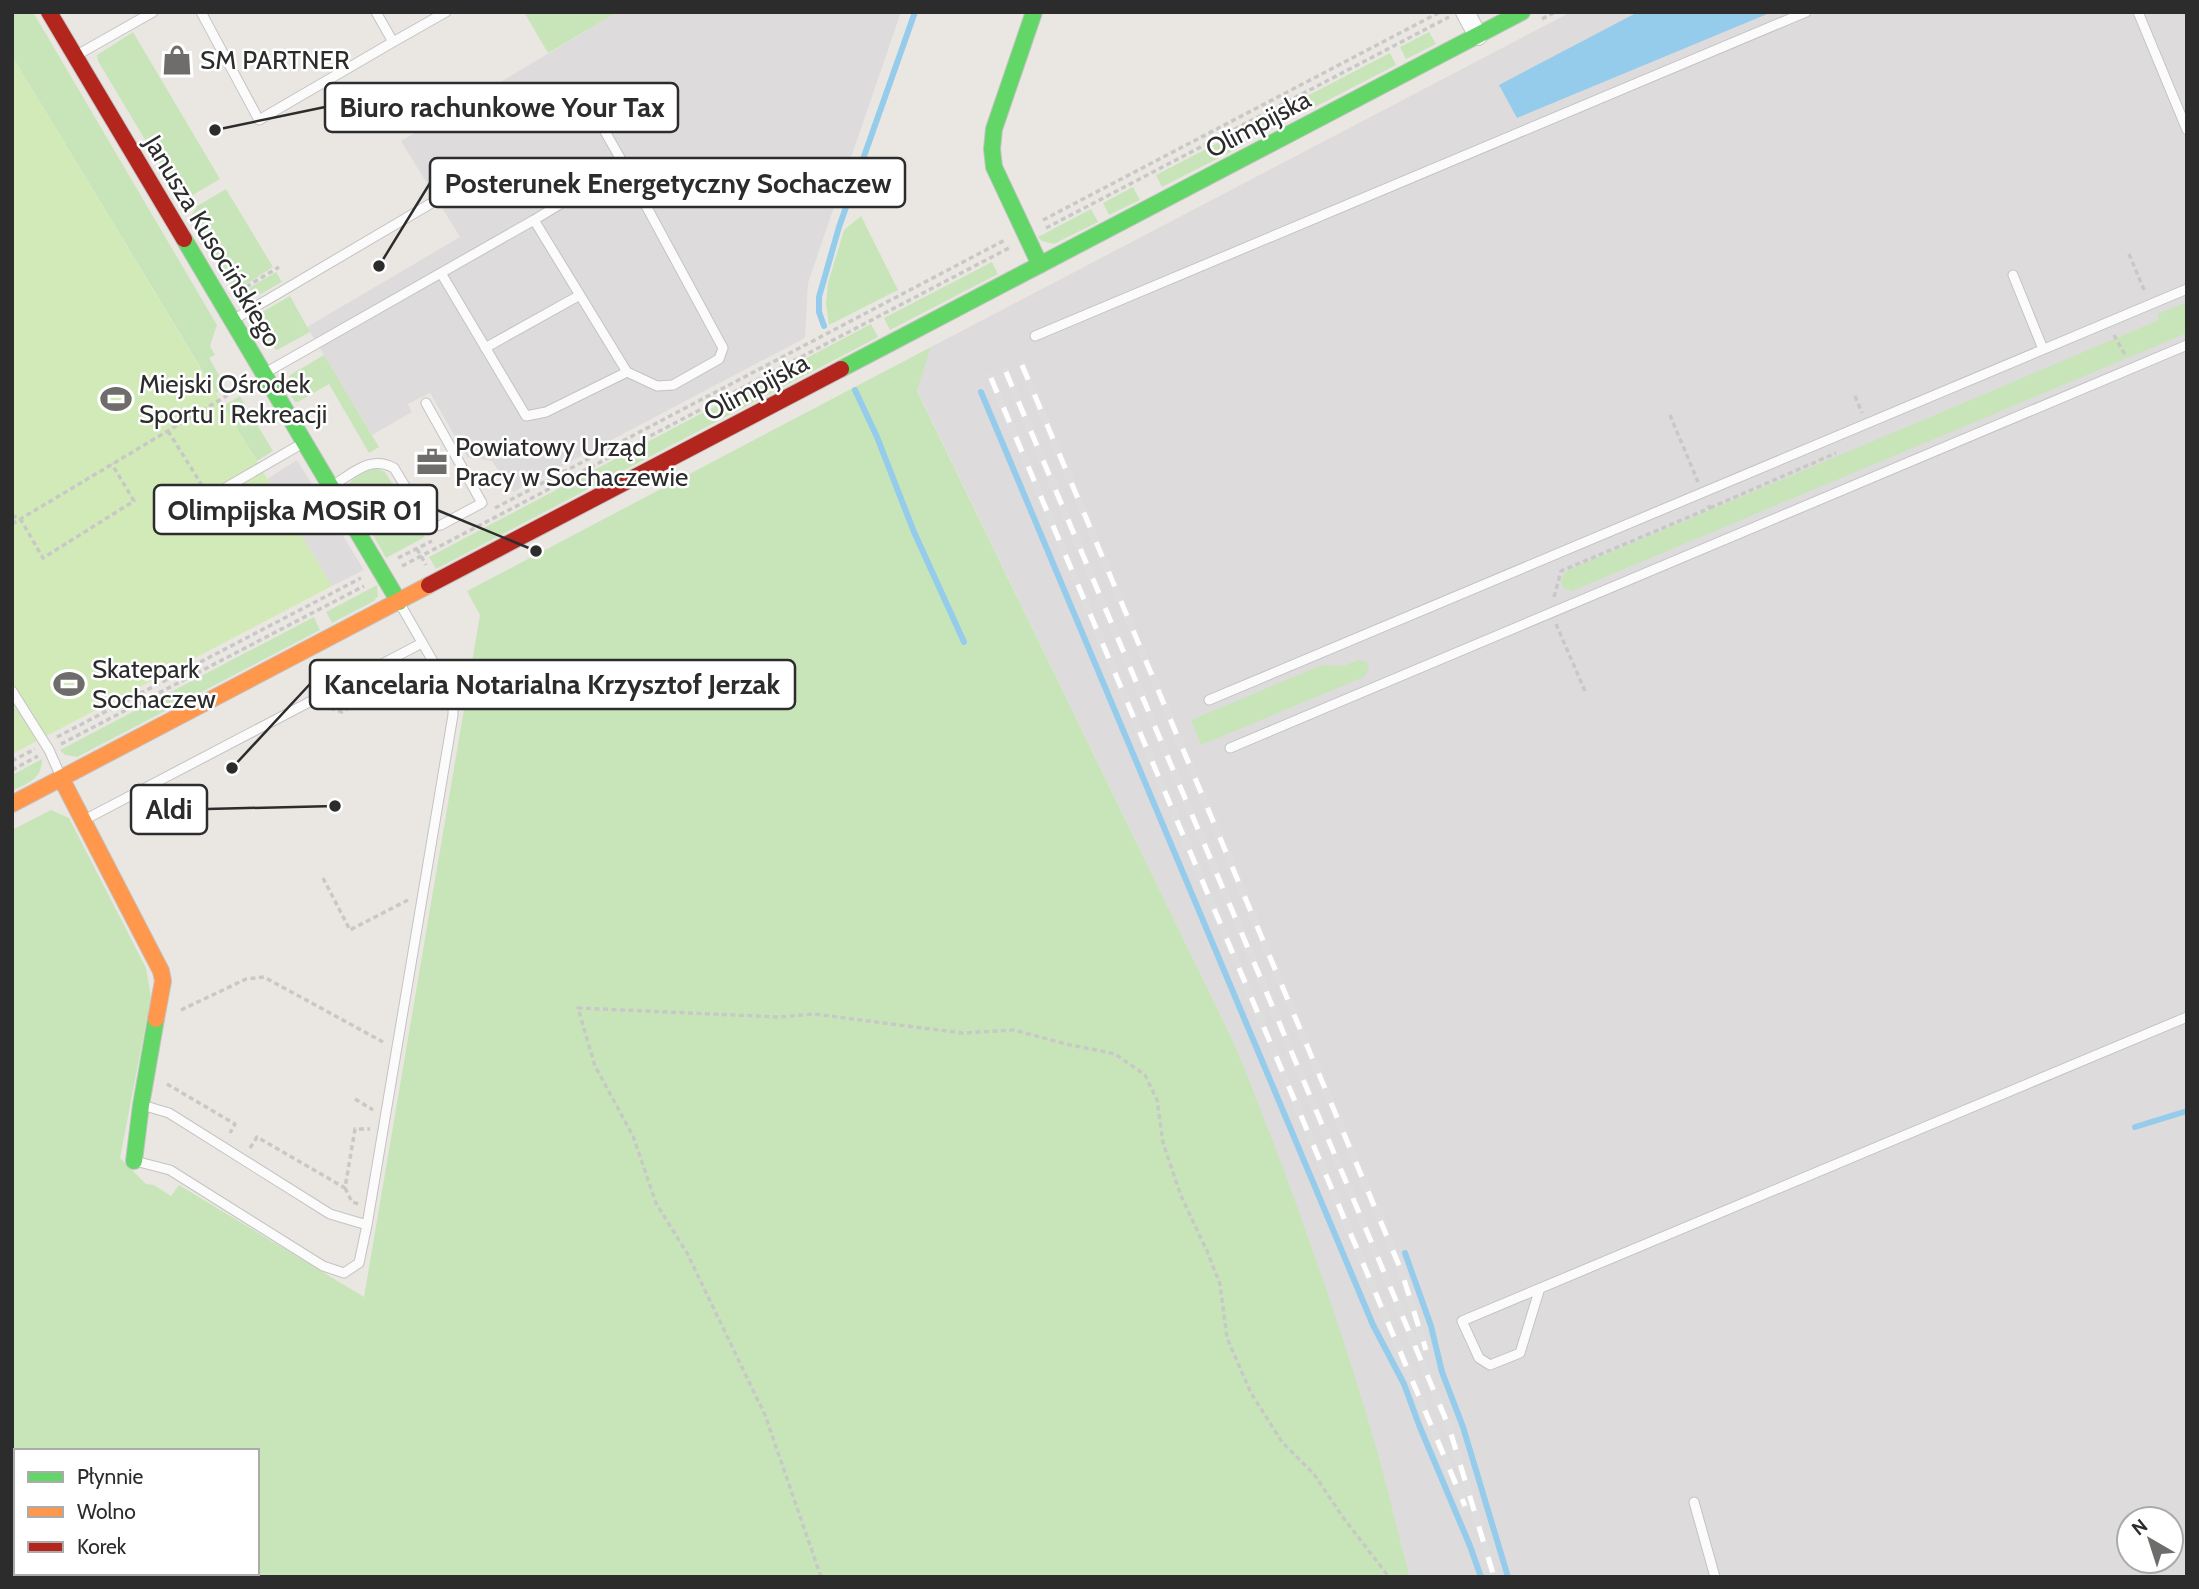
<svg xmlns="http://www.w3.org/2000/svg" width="2199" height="1589" viewBox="0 0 2199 1589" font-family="Cabin,sans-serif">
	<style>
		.industrial { fill: #dedbdd; fill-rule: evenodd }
		.green { fill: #c8e5ba }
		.pitch { fill: #d2eab8 }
		.water { fill: #95ccec }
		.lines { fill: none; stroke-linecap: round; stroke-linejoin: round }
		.stream { stroke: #95ccec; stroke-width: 6 }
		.lane-casing { stroke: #c3c3c3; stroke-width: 11 }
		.street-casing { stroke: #c3c3c3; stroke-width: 20 }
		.fast-casing { stroke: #c3c3c3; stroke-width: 18 }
		.slow-casing { stroke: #c3c3c3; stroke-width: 18 }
		.jam-casing { stroke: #c3c3c3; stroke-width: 18 }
		.path { stroke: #c8c8c7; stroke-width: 3.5; stroke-dasharray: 5 3.5; stroke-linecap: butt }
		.lane { stroke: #fcfbfb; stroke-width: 9 }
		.street { stroke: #fcfbfb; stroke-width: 18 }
		.fast { stroke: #63d668; stroke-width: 16 }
		.slow { stroke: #ff974d; stroke-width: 16 }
		.jam { stroke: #b3261e; stroke-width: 16 }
		.rail-casing { stroke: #dededf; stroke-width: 8 }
		.rail { stroke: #fff; stroke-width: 5; stroke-dasharray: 16; stroke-linecap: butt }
		.labels { text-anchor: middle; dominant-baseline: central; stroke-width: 5; stroke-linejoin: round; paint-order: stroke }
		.poi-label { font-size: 26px; fill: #2c2c2c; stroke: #fff; text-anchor: start }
		.street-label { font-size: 26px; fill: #2c2c2c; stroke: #fff }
		.leader { fill: none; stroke: #2c2c2c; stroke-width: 2.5 }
		.callout-dot { fill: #2c2c2c; stroke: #fff; stroke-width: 2.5 }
		.callout { fill: #fff; stroke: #2c2c2c; stroke-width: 2.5 }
		.callout-label { font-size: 28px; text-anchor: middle; font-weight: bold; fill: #2c2c2c }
	</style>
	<rect width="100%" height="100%" fill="#eae7e2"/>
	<path class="industrial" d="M618 12H901L808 283 805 338 513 492 492 461 467 457 430 393 408 404 412 412 372 435 307 327 460 237 401 141Z
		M1571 12H2187V1577H1410L1372 1434 1309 1239 1234 1043 917 390 931 347ZM2129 1519H2171V1561H2129Z
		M297 460 364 570 332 586 267 479Z"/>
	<path class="green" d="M12 12H33L217 325 210 346 215 355 209 358 226 387 216 393 12 56Z
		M524 12H618L548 53Z
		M133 32 220 179 186 199 181 200 98 61 97 55Z
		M1429 32 1436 44 1406 59 1400 47Z
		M1390 53 1396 65 1313 108 1307 96Z
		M1282 109 1288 121 1266 132 1260 121Z
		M1237 133 1244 145 1162 187 1156 175Z
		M1133 187 1140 200 1109 215 1103 203Z
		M226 189 273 267 234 292 191 216 197 206Z
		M1091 209 1098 222 1054 244 1042 241 1038 237Z
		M861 216 898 290 829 325 826 304 828 283 844 230Z
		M992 262 998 274 890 330 884 318Z
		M276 272 282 282 243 304 237 295Z
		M290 296 310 332 277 350 265 342 252 318Z
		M2187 302V333L1572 591 1563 588 1561 580 1566 571 2159 320 2158 314Z
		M871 324 878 337 436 569 429 557Z
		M931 347 917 391 1234 1043C1286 1171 1333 1301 1372 1433 1386 1481 1397 1529 1410 1577H126L120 1573H257V1451H16V1510L12 1508V830L51 810 69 818 146 968 151 997 120 1158 146 1184 154 1185 171 1196 179 1185 364 1297 480 615 467 591Z
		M324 355 379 447 369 453 329 384 298 402H295L285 386 290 375Z
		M240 396 273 451 257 461 223 406Z
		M374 467 385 472 425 537 386 558 346 487 353 479Z
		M377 585 378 596 374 601 332 623 326 612Z
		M314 617 320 630 77 757 65 755 60 750Z
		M1358 660 1367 662 1369 669 1364 677 1201 745 1191 720 1322 665 1343 666Z
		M42 759C42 779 28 783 12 791V775Z"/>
	<path class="pitch" d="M12 56 332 586 12 754Z"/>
	<path class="water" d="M1638 12H1772L1517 118 1499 85Z"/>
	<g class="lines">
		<path class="stream" d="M824 326 819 312V297L839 227 915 12
			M855 390 877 437 914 532 964 642
			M981 392 1373 1325 1404 1384 1419 1425 1470 1546 1481 1577
			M2135 1127 2187 1111
			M1405 1253 1431 1326 1442 1372 1463 1427 1508 1577
			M12 1517 16 1519
			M107 1573 113 1577"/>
		<g class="lane-casing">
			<path id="lane" d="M201 12 259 120 393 42
				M376 12 393 42 446 12
				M2138 12 2187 130
				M77 55 153 12
				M590 105 624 165
				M441 273 526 416 546 412 627 372
				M2013 275 2043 349
				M233 320 430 204
				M1035 336 1806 12
				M485 348 580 295
				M265 373 534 220 624 165 723 348 719 359 673 385 657 386 627 372 534 220
				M333 485C354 473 370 455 394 468L428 524 433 527 441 525 482 503 426 403
				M227 487 303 443
				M12 691 49 750 61 777
				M1209 700 2187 289
				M1230 748 2187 345
				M86 819 422 643
				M142 1105 169 1113 330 1214 367 1225 453 715V704L450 691 400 604
				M135 1161 170 1170 323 1266 344 1273 359 1263 367 1225
				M1540 1288 1520 1353 1490 1365 1479 1358 1462 1321 2187 1017
				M1694 1502 1715 1577"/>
		</g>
		<g class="street-casing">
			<path id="street" d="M1465 12 1478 36"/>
		</g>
		<g class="fast-casing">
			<path id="fast" d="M1034 12 994 129 992 149 994 167 1040 265
				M184 239 399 602
				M841 369 1522 12
				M134 1161 141 1105 156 1019"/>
		</g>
		<g class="slow-casing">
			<path id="slow" d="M61 778 161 971 163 981 156 1019
				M12 804 429 585"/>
		</g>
		<g class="jam-casing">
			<path id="jam" d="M49 12 184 239
				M429 585 841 369"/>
		</g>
		<path class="path" d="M1542 19 1555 12
			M1043 220 1440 12
			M1046 228 1449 17
			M2129 254 2145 292
			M239 291 279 267
			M2114 335 2125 355
			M1855 396 1862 413
			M1670 415 1698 482
			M168 431 210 498 215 494
			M495 508 1005 240
			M1710 508 1836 453
			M12 515 21 520 43 558 134 501 112 464
			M12 524 233 392
			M417 549 426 565
			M398 558 432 541
			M402 566 1009 248
			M1554 597 1561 571 1710 508 1708 505
			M1556 624 1585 691
			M330 708 342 712 356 704
			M57 737 361 578
			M61 744 364 586
			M12 761 35 749
			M12 770 38 756
			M323 878 350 930 408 900
			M181 1010 246 979 264 977 383 1042
			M167 1084 235 1124 230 1133
			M355 1099 373 1110
			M250 1148 257 1137 345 1188 355 1129H370
			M345 1188 352 1202 359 1204
			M12 1534 16 1536
			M71 1573 77 1577
			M821 1577 765 1415 687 1253 656 1203 633 1136 595 1066 578 1008 779 1017 814 1014 962 1033 1014 1030 1066 1044 1115 1054 1145 1075 1157 1100 1163 1143 1181 1196 1207 1251 1220 1284 1227 1338 1251 1393 1282 1442 1314 1474 1342 1516 1389 1577"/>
		<use href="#lane" class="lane"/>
		<use href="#street" class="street"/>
		<use href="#fast" class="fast"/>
		<use href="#slow" class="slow"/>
		<use href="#jam" class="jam"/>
		<g class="rail-casing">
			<path id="rail" d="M1022 365 1401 1270 1426 1350
				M1006 372 1449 1427 1494 1577
				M991 378 1465 1506"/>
		</g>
		<use href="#rail" class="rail"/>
	</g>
	<defs>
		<g id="shop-bare" transform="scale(2.415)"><path d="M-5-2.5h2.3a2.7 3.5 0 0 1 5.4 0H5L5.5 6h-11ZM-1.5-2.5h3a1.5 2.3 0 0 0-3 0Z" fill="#6e6d6c" stroke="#fff" stroke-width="2.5" paint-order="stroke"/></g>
		<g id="stadium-bare" transform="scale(2.415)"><path d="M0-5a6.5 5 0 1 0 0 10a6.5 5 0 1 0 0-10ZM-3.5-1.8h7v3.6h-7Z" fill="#6e6d6c" stroke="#fff" stroke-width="2.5" paint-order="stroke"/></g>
		<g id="office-bare" transform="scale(2.415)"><path d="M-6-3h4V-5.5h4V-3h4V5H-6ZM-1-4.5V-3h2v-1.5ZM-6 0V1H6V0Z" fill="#6e6d6c" stroke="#fff" stroke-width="2.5" paint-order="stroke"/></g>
	</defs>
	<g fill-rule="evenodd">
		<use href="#shop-bare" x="177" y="60"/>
		<use href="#stadium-bare" x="116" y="399"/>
		<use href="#office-bare" x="432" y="462"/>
		<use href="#stadium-bare" x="69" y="684"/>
	</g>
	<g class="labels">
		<g class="poi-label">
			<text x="200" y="60">SM PARTNER</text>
			<text x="139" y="384">Miejski Ośrodek<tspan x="139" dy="30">Sportu i Rekreacji</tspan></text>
			<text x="455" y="447">Powiatowy Urząd<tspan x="455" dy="30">Pracy w Sochaczewie</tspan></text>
			<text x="92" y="669">Skatepark<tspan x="92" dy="30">Sochaczew</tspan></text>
		</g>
		<g class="street-label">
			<text transform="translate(1258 124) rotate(-28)">Olimpijska</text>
			<text transform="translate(213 241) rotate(59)">Janusza Kusocińskiego</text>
			<text transform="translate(756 387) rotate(-28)">Olimpijska</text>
		</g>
	</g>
	<path class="leader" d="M215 130L325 107M379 266L430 183M536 551L437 510M232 768L310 684M335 806L207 809"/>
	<g class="callout-dot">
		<circle cx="215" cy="130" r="7"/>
		<circle cx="379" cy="266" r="7"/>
		<circle cx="536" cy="551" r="7"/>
		<circle cx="232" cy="768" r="7"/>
		<circle cx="335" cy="806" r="7"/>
	</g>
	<g class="callout">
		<rect x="325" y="83" width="353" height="49" rx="7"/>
		<rect x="430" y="158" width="475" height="49" rx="7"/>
		<rect x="154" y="485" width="283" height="49" rx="7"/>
		<rect x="310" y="660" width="485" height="49" rx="7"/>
		<rect x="131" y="785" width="76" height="49" rx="7"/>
	</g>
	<g class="callout-label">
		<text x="502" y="117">Biuro rachunkowe Your Tax</text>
		<text x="668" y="193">Posterunek Energetyczny Sochaczew</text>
		<text x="295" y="520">Olimpijska MOSiR 01</text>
		<text x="552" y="694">Kancelaria Notarialna Krzysztof Jerzak</text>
		<text x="169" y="819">Aldi</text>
	</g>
	<rect width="2199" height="1589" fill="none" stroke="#2c2c2c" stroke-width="28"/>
	<rect x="14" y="1449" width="245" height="126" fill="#ffffff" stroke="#ababab" stroke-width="2"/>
	<rect x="28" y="1472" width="35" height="10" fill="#63d668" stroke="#ababab" stroke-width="2"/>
	<text x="77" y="1484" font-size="21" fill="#2c2c2c">Płynnie</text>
	<rect x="28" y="1507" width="35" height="10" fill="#ff974d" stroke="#ababab" stroke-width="2"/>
	<text x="77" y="1519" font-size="21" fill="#2c2c2c">Wolno</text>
	<rect x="28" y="1542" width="35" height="10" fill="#b3261e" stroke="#ababab" stroke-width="2"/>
	<text x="77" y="1554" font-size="21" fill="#2c2c2c">Korek</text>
	<g transform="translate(2150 1540) rotate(321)"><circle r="33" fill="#ffffff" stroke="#ababab" stroke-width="2"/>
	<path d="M0-5L12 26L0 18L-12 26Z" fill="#6e6d6c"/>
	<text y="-10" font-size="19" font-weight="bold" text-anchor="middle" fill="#2c2c2c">N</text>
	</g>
</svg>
